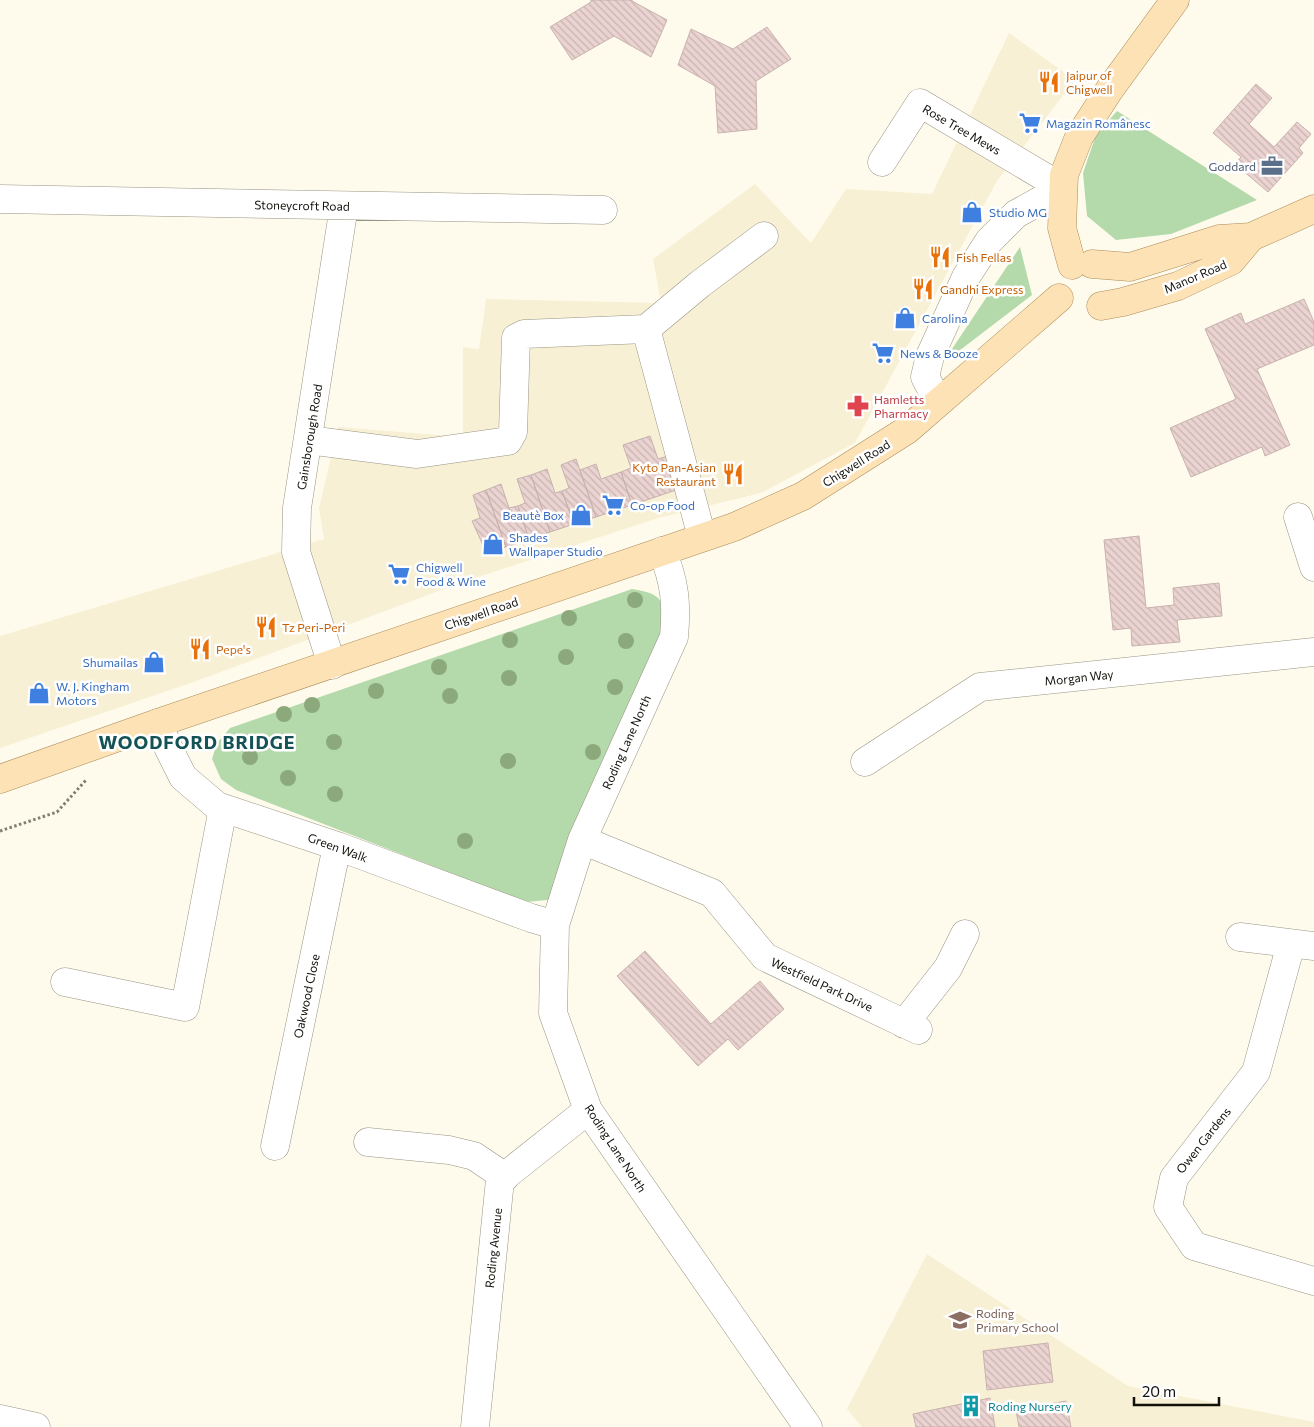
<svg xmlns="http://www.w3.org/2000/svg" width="1314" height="1427" viewBox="0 0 1314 1427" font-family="Commissioner,sans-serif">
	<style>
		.built { fill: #f7f0d5 }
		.green { fill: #b4d9ab }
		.building { fill: url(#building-back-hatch); stroke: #c8b2af }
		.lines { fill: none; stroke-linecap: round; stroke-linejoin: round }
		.minor-casing { stroke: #989483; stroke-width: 29 }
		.major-casing { stroke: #aa8c5b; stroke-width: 29 }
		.path { stroke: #807d73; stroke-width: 3; stroke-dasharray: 2.5 2.5; stroke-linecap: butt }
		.minor { stroke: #fff; stroke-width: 28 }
		.major { stroke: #fde2b6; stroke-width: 28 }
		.tree { fill: #8ca97b }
		.labels { text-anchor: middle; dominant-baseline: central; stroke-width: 5; stroke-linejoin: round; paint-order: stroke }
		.food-label { font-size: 12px; fill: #c56008; stroke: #fff; text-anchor: start }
		.shop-label { font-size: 12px; fill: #366cbe; stroke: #fff; text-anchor: start }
		.street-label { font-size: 12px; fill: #12100a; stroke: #fff }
		.service-label { font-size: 12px; fill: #4e5e75; stroke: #fff; text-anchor: end }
		.health-label { font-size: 12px; fill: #be3a42; stroke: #fff; text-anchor: start }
		.education-label { font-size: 12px; fill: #785e54; stroke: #fff; text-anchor: start }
		.culture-label { font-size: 12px; fill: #0d838f; stroke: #fff; text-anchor: start }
		.district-label { font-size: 18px; font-weight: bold; letter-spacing: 1px; fill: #155256; stroke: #fff }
	</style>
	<defs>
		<pattern id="building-back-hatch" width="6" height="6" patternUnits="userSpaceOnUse" patternTransform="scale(1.25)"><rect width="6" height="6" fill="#ead3d0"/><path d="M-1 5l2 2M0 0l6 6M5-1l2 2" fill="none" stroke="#c8b4b1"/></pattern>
	</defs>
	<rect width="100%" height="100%" fill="#fffbec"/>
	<path class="built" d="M1009 33 1075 80 997 181 855 443 761 493 658 518 463 582 194 682 0 748V636L324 539 319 508 338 427 463 437V347L479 349 486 299 661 303 653 259 755 184 811 243 846 189 932 194Z
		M927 1254 1128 1386 1314 1422V1427H862L847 1409Z"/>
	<path class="green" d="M1117 111 1257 200 1171 234 1116 240 1087 216 1083 173 1096 135Z
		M1020 247 1032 295 951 357 950 352Z
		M632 589C655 593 663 595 666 620L561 886 548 900 525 902 236 790 221 779 212 759 217 743 230 728Z"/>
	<path class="building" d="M591 0H632V1L667 20 651 57 614 36 572 60 550 27 591 2Z
		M767 27 791 59 756 81 757 129 718 133 715 86 678 65 691 29 733 49Z
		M1256 84 1272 98 1249 124 1274 147 1297 122 1311 134 1299 148 1303 153 1268 192 1235 164 1241 157 1213 133Z
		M1304 299 1314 322V345L1257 369 1290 445 1265 456 1262 447 1191 477 1170 428 1236 399 1205 329 1241 313 1245 324Z
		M650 436 658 459 668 456 679 489 632 505 621 472 631 468 623 445Z
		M576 459 596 517 574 524 562 491 569 488 561 465Z
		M596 464 601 479 621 472 632 505 596 517 580 470Z
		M547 469 555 493 562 491 574 524 550 532 531 475Z
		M531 475 550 532 529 539 518 506 525 503 517 479Z
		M501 484 509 508 518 506 529 539 506 547 486 490Z
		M486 490 506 547 487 554 472 521 480 518 473 495Z
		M1139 536 1146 608 1174 605 1173 588 1219 583 1222 616 1177 620 1180 642 1132 646 1131 628 1113 630 1104 540Z
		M645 951 711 1024 760 981 784 1009 738 1050 728 1039 698 1066 617 976Z
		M1048 1343 1053 1382 987 1390 983 1351Z
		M990 1398 995 1427H916L913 1414Z
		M1066 1401 1071 1427H1019L1016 1410Z"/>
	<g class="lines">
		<g class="minor-casing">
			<path id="minor" d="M882 162 920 103 1063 188 1016 214 989 241 966 277 930 356 925 377 938 401
				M0 199 603 210
				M646 329 702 537
				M308 440 417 454 508 441 513 432 516 338 524 334 646 329 700 284 764 236
				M1298 517 1314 567
				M662 551C675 582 677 604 674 637L582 840 555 925 553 1013 588 1110 808 1427
				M332 665 296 552 297 508 344 206
				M158 723 169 749 183 777 217 806 337 846 531 918 555 925
				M865 762 980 687 1314 652
				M582 840 712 893 765 957 918 1030
				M1240 937 1314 946
				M1291 944 1256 1072 1174 1178 1168 1207 1194 1246 1314 1281
				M65 982 185 1007 223 808
				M904 1024 948 968 965 934
				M368 1142 449 1150 474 1156 505 1177
				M275 1146 337 846
				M0 1419 36 1427
				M475 1427 500 1180 588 1110"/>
		</g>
		<g class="major-casing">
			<path id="major" d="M1092 264 1130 267 1219 239 1251 237 1314 209
				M1072 265 1062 228 1064 175 1079 137 1110 89 1175 0
				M1101 306 1123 302 1178 286 1231 261 1251 237
				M0 779 158 723 734 527 803 496 907 430 1059 298"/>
		</g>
		<path class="path" d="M0 831 57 812 87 779"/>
		<use href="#minor" class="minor"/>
		<use href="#major" class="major"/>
	</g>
	<g class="tree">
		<circle cx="635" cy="600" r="8"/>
		<circle cx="569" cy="618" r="8"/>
		<circle cx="510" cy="640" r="8"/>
		<circle cx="626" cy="641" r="8"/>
		<circle cx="566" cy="657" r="8"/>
		<circle cx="439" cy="667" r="8"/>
		<circle cx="509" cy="678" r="8"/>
		<circle cx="615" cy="687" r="8"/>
		<circle cx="376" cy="691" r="8"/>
		<circle cx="450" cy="696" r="8"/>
		<circle cx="312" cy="705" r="8"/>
		<circle cx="284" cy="714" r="8"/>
		<circle cx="334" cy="742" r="8"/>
		<circle cx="593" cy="752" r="8"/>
		<circle cx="250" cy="757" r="8"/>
		<circle cx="508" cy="761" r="8"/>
		<circle cx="288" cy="778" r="8"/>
		<circle cx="335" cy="794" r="8"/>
		<circle cx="465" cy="841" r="8"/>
	</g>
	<defs>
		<g id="restaurant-bare" transform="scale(1.725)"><path d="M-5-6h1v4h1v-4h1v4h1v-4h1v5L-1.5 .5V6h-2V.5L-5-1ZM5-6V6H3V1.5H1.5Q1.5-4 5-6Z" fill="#e8710a" stroke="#fff" stroke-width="2.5" paint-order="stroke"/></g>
		<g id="supermarket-bare" transform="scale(1.725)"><path d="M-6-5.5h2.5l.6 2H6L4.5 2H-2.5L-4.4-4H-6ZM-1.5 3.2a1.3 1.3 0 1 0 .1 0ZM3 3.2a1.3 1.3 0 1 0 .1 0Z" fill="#3f7fe0" stroke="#fff" stroke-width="2.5" paint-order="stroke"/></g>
		<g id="office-bare" transform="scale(1.725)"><path d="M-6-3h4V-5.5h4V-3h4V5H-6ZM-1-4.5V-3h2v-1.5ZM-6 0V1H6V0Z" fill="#5c6f8a" stroke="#fff" stroke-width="2.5" paint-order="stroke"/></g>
		<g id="shop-bare" transform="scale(1.725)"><path d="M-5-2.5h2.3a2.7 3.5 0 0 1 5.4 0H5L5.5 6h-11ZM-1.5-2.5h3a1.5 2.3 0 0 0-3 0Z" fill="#3f7fe0" stroke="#fff" stroke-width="2.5" paint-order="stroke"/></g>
		<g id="pharmacy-bare" transform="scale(1.725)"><path d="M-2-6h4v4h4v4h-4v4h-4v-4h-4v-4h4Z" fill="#e0444e" stroke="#fff" stroke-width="2.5" paint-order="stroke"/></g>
		<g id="school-bare" transform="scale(1.725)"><path d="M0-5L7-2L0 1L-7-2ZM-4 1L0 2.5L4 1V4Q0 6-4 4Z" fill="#8d6e63" stroke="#fff" stroke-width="2.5" paint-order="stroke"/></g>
		<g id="building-bare" transform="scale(1.725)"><path d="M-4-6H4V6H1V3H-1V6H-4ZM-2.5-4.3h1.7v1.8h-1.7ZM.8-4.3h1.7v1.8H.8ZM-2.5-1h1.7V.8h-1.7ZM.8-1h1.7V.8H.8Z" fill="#0f9aa8" stroke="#fff" stroke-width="2.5" paint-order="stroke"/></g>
	</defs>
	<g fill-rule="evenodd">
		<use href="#restaurant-bare" x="1049" y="82"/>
		<use href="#supermarket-bare" x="1030" y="123"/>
		<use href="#office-bare" x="1272" y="166"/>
		<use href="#shop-bare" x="972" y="212"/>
		<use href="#restaurant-bare" x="940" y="257"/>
		<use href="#restaurant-bare" x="923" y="289"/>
		<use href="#shop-bare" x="905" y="318"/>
		<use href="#supermarket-bare" x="883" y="353"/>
		<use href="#pharmacy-bare" x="858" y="406"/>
		<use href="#restaurant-bare" x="733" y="474"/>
		<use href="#supermarket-bare" x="613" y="505"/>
		<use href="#shop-bare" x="581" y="515"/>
		<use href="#shop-bare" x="493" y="544"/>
		<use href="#supermarket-bare" x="399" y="574"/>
		<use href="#restaurant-bare" x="266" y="627"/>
		<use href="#restaurant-bare" x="200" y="649"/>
		<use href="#shop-bare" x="154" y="662"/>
		<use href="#shop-bare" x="39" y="693"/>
		<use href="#school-bare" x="960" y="1320"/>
		<use href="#building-bare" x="971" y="1406"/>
	</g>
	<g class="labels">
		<g class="food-label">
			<text x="1066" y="75">Jaipur of<tspan x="1066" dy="14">Chigwell</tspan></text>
			<text x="956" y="257">Fish Fellas</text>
			<text x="940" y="289">Gandhi Express</text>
			<text x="716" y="467" text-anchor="end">Kyto Pan-Asian<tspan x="716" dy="14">Restaurant</tspan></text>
			<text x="282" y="627">Tz Peri-Peri</text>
			<text x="216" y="649">Pepe's</text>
		</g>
		<g class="shop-label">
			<text x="1046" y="123">Magazin Românesc</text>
			<text x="989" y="212">Studio MG</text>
			<text x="922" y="318">Carolina</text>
			<text x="900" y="353">News &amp; Booze</text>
			<text x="630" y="505">Co-op Food</text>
			<text x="564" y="515" text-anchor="end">Beautè Box</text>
			<text x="509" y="537">Shades<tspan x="509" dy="14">Wallpaper Studio</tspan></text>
			<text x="416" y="567">Chigwell<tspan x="416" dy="14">Food &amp; Wine</tspan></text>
			<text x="138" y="662" text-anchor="end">Shumailas</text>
			<text x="56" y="686">W. J. Kingham<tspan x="56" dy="14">Motors</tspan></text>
		</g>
		<g class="street-label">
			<text transform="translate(962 129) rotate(30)">Rose Tree Mews</text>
			<text transform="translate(302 205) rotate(1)">Stoneycroft Road</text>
			<text transform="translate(1195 276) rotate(-23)">Manor Road</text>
			<text transform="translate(309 437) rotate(-81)">Gainsborough Road</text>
			<text transform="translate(856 463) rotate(-32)">Chigwell Road</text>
			<text transform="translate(481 613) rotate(-19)">Chigwell Road</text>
			<text transform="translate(1079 677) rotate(-6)">Morgan Way</text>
			<text transform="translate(626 742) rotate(-66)">Roding Lane North</text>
			<text transform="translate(338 847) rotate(20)">Green Walk</text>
			<text transform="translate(822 984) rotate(25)">Westfield Park Drive</text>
			<text transform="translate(306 996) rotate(-78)">Oakwood Close</text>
			<text transform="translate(1203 1140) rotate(-52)">Owen Gardens</text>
			<text transform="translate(616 1148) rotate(57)">Roding Lane North</text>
			<text transform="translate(493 1248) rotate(-84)">Roding Avenue</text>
		</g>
		<g class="service-label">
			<text x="1256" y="166">Goddard</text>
		</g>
		<g class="health-label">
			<text x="874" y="399">Hamletts<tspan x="874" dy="14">Pharmacy</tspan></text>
		</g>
		<g class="education-label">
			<text x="976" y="1313">Roding<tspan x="976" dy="14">Primary School</tspan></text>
		</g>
		<g class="culture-label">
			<text x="988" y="1406">Roding Nursery</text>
		</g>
		<g class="district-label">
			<text x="197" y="742">WOODFORD BRIDGE</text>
		</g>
	</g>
	<path d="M1134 1397v8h85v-8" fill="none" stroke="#12100a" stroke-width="2.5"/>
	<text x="1142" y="1397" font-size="15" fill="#12100a" stroke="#ffffff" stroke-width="4" paint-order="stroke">20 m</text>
</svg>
